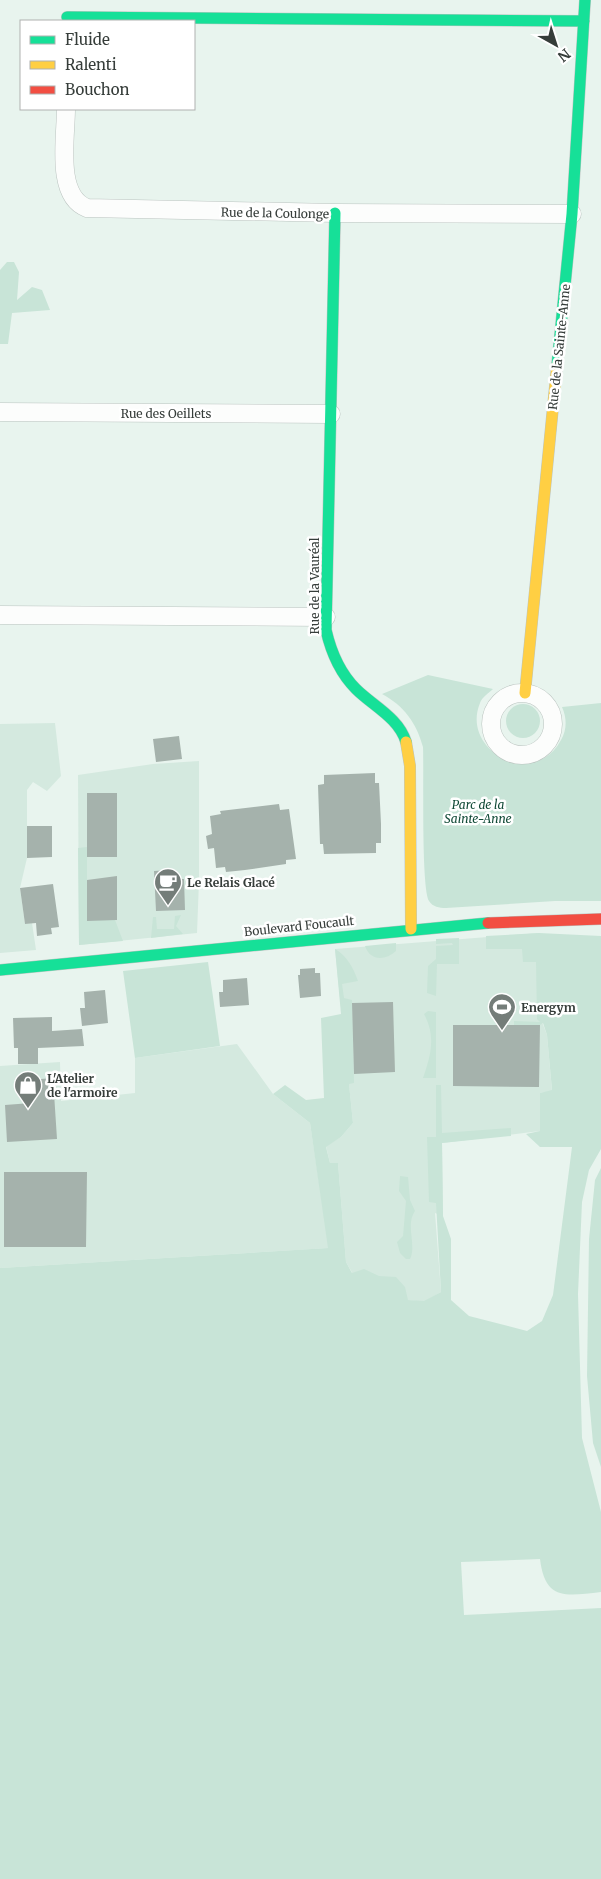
<svg xmlns="http://www.w3.org/2000/svg" width="601" height="1879" viewBox="0 0 601 1879" font-family="Merriweather,serif">
	<style>
		.built { fill: #d4e9df }
		.green { fill: #c8e4d7 }
		.building { fill: #a5b2ac }
		.lines { fill: none; stroke-linecap: round; stroke-linejoin: round }
		.street-casing { stroke: #bbc4c0; stroke-width: 19 }
		.fast-casing { stroke: #bbc4c0; stroke-width: 12 }
		.slow-casing { stroke: #bbc4c0; stroke-width: 12 }
		.jam-casing { stroke: #bbc4c0; stroke-width: 12 }
		.street { stroke: #fcfdfc; stroke-width: 18 }
		.fast { stroke: #16e098; stroke-width: 11 }
		.slow { stroke: #ffcf43; stroke-width: 11 }
		.jam { stroke: #f24e42; stroke-width: 11 }
		.labels { text-anchor: middle; dominant-baseline: central; stroke-width: 5; stroke-linejoin: round; paint-order: stroke }
		.street-label { font-size: 12px; fill: #363d3a; stroke: #fff }
		.park-label { font-size: 12px; font-style: italic; fill: #114a37; stroke: #fff }
		.poi-label { font-size: 12px; font-weight: bold; fill: #363d3a; stroke: #fff; text-anchor: start }
	</style>
	<rect width="100%" height="100%" fill="#e8f4ee"/>
	<path class="built" d="M55 723 61 776 47 791 33 782 27 790V858L20 888 25 924 32 923 36 950 0 953V724Z
		M199 761V881L197 933 79 945 78 775 153 764Z
		M539 933 542 1022 547 1035 552 1091 540 1093V1131L442 1143 443 1216 435 1213 441 1292 424 1302 408 1300 361 1288 346 1262 338 1163H330L326 1146 341 1137 353 1123 335 949Z
		M237 1044 273 1094 310 1123 329 1248 0 1268V1066L60 1062 61 1101 135 1093V1058Z"/>
	<path class="green" d="M7 262H14L19 272 17 300 32 287 42 290 50 310 12 313 8 344H0V270Z
		M428 675 493 689C489 693 482 697 480 703 460 751 535 790 561 740 567 730 567 718 562 707L601 703V901H555L446 908C439 908 433 907 429 901 421 888 424 771 423 747 416 722 404 706 382 694Z
		M506 721a17 17 0 1 1 34 0a17 17 0 1 1-34 0Z
		M87 847V920H115L123 941 79 945 78 848Z
		M181 915 176 926 183 934 151 938 153 917H156L157 929H174L175 916Z
		M539 933 601 936V1149L589 1170 582 1202 578 1294 582 1438 601 1512V1592C566 1596 545 1601 540 1559L461 1562 464 1615 601 1608V1879H0V1268L328 1248 310 1123 273 1094 285 1085 306 1100 324 1098 321 1018 341 1014 335 949C347 956 353 967 358 981L342 984 344 998 352 1000 354 1083 349 1084 353 1123 341 1137 326 1147 330 1163H338L346 1262 352 1273 364 1269 379 1276 396 1277 405 1287 408 1300 424 1301 441 1292 436 1203 429 1202 427 1137H436V1085H441L442 1133 511 1128V1136L442 1143 443 1216 451 1239V1300L469 1316 527 1331 542 1321 553 1295 572 1147H540L526 1134 540 1131V1093L552 1090 547 1035 543 1023 540 1025H514V1021L540 1022 537 1019 536 962H523L522 949H486V936Z
		M459 938V964H437L436 996 427 993 428 966 436 959V946L453 945 452 943 436 944V939Z
		M396 943V951C385 961 370 961 365 946Z
		M208 962 220 1046 135 1058 123 971Z
		M428 1011 436 1012V1078H423C431 1055 436 1036 424 1014Z
		M601 1168V1467L593 1443 587 1376 589 1239 595 1180Z
		M400 1176 408 1177 410 1200 415 1211C405 1225 417 1245 410 1259H406L400 1253 397 1242 403 1236 406 1201 399 1191Z"/>
	<path class="building" d="M179 736 182 759 156 762 153 739Z
		M375 773V783H379L381 824V843H376V853L324 854 323 844H320L318 785 324 784V775Z
		M87 793H117V857H87Z
		M279 804 280 810 289 809 296 859 286 860V864L245 870 226 872 225 867 216 868 214 848 208 849 206 836 212 834 210 816 221 814 220 811Z
		M27 826H52V857L27 858Z
		M170 870 171 879H184L185 910 156 911 154 871Z
		M117 876V920L87 921V880Z
		M53 884 59 927 51 928 52 934 37 936 36 923 25 924 20 888Z
		M315 968V973H320L321 996 300 998 298 975H300V969Z
		M247 978 249 1005 220 1007 219 992H223V980Z
		M105 990 108 1023 82 1026 80 1008H85L84 992Z
		M393 1002 395 1072 354 1074 352 1003Z
		M52 1017V1031L82 1029 84 1046 38 1048V1064H18V1048H14L13 1018Z
		M453 1025H540L539 1087 453 1086Z
		M53 1078 57 1139 7 1142 5 1105 31 1103 29 1080Z
		M4 1172H87L86 1247H4Z"/>
	<g class="lines">
		<g class="street-casing">
			<path id="street" d="M66 109C66 137 55 196 87 208L335 213 572 214
				M0 412 331 414
				M0 615 326 617
				M491 724a31 31 0 1 1 62 0a31 31 0 1 1-62 0Z"/>
		</g>
		<g class="fast-casing">
			<path id="fast" d="M67 17 584 21
				M335 213 326 630C331 652 340 673 356 689 373 706 399 718 406 742
				M557 366 572 214 585 0
				M0 970 488 923"/>
		</g>
		<g class="slow-casing">
			<path id="slow" d="M525 693 557 366
				M406 742 410 766 411 929"/>
		</g>
		<g class="jam-casing">
			<path id="jam" d="M488 923 601 919"/>
		</g>
		<use href="#street" class="street"/>
		<use href="#fast" class="fast"/>
		<use href="#slow" class="slow"/>
		<use href="#jam" class="jam"/>
	</g>
	<defs>
		<g id="cafe-pin" transform="scale(1.4375)"><path d="M0 17L-7.5 6A9.5 9.5 0 1 1 7.5 6Z" fill="#747d79" stroke="#fff"/><path d="M-5.5-4.5H6V0H3Q3 3.5 0 3.5H-2.5Q-5.5 3.5-5.5 0ZM3-3.2v2h1.7v-2ZM-6 4.5H4V6H-6Z" fill="#fff"/></g>
		<g id="stadium-pin" transform="scale(1.4375)"><path d="M0 17L-7.5 6A9.5 9.5 0 1 1 7.5 6Z" fill="#747d79" stroke="#fff"/><path d="M0-5a6.5 5 0 1 0 0 10a6.5 5 0 1 0 0-10ZM-3.5-1.8h7v3.6h-7Z" fill="#fff"/></g>
		<g id="shop-pin" transform="scale(1.4375)"><path d="M0 17L-7.5 6A9.5 9.5 0 1 1 7.5 6Z" fill="#747d79" stroke="#fff"/><path d="M-5-2.5h2.3a2.7 3.5 0 0 1 5.4 0H5L5.5 6h-11ZM-1.5-2.5h3a1.5 2.3 0 0 0-3 0Z" fill="#fff"/></g>
	</defs>
	<g fill-rule="evenodd">
		<use href="#cafe-pin" x="168" y="882"/>
		<use href="#stadium-pin" x="502" y="1007"/>
		<use href="#shop-pin" x="28" y="1085"/>
	</g>
	<g class="labels">
		<g class="street-label">
			<text transform="translate(275 213) rotate(1)">Rue de la Coulonge</text>
			<text transform="translate(559 347) rotate(-84)">Rue de la Sainte-Anne</text>
			<text x="166" y="413">Rue des Oeillets</text>
			<text transform="translate(314 586) rotate(-90)">Rue de la Vauréal</text>
			<text transform="translate(299 926) rotate(-6)">Boulevard Foucault</text>
		</g>
		<g class="park-label">
			<text x="478" y="804">Parc de la<tspan x="478" dy="14">Sainte-Anne</tspan></text>
		</g>
		<g class="poi-label">
			<text x="187" y="882">Le Relais Glacé</text>
			<text x="521" y="1007">Energym</text>
			<text x="47" y="1078">L'Atelier<tspan x="47" dy="14">de l'armoire</tspan></text>
		</g>
	</g>
	<rect x="20" y="20" width="175" height="90" fill="#ffffff" stroke="#afb1b0"/>
	<rect x="30" y="36" width="25" height="8" fill="#16e098" stroke="#afb1b0"/>
	<text x="65" y="45" font-size="15" fill="#363d3a">Fluide</text>
	<rect x="30" y="61" width="25" height="8" fill="#ffcf43" stroke="#afb1b0"/>
	<text x="65" y="70" font-size="15" fill="#363d3a">Ralenti</text>
	<rect x="30" y="86" width="25" height="8" fill="#f24e42" stroke="#afb1b0"/>
	<text x="65" y="95" font-size="15" fill="#363d3a">Bouchon</text>
	<g transform="translate(556 45) rotate(141)" stroke="#ffffff" stroke-width="4" paint-order="stroke">
	<path d="M0-4L9 19L0 12L-9 19Z" fill="#363d3a"/>
	<text y="-8" font-size="14" font-weight="bold" text-anchor="middle" fill="#363d3a">N</text>
	</g>
</svg>
